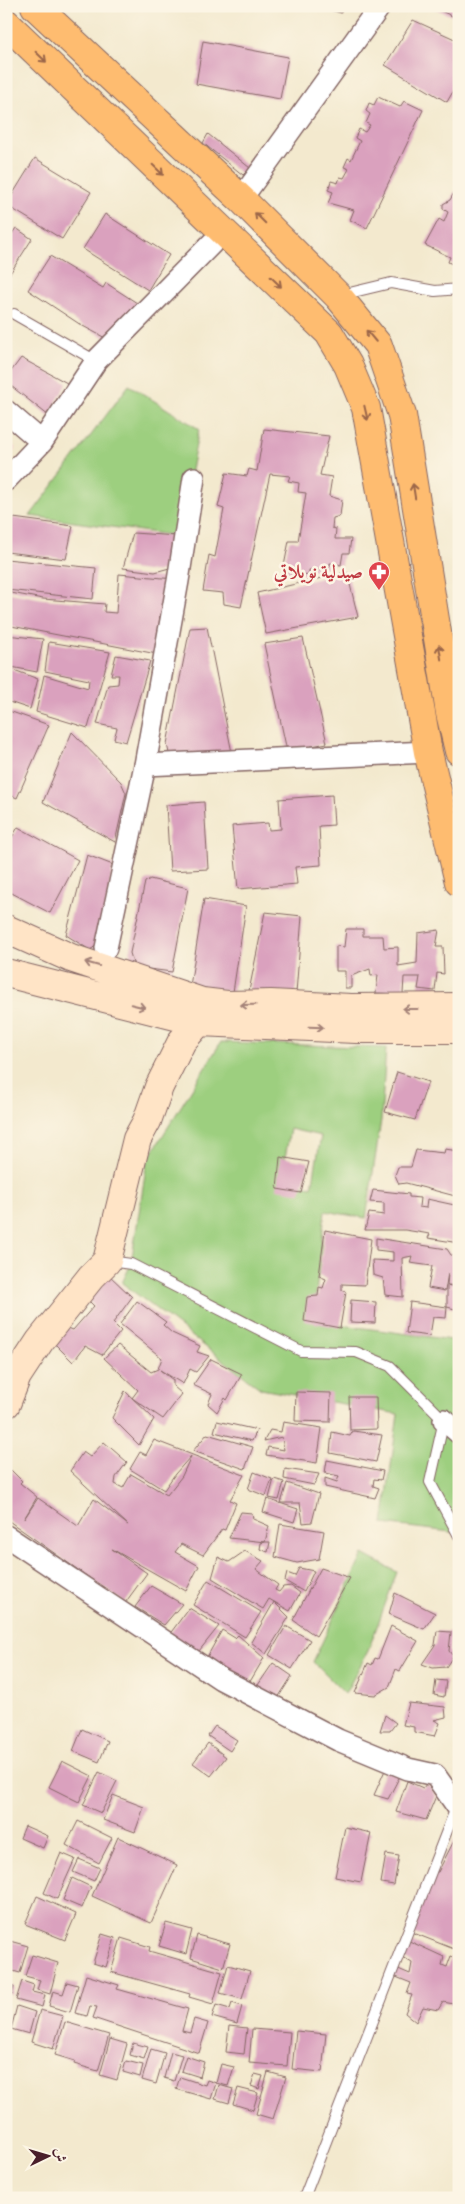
<svg xmlns="http://www.w3.org/2000/svg" width="465" height="2204" viewBox="0 0 465 2204" font-family="'IM FELL Double Pica',Amiri,serif">
	<style>
		.built { fill: #f7cfd0 }
		.green { fill: #9dcf7f; stroke: #747755; fill-rule: evenodd }
		.building { fill: #daa1be }
		.lines { fill: none; stroke-linecap: round; stroke-linejoin: round }
		.lane-casing { stroke: #856664; stroke-width: 12 }
		.street-casing { stroke: #856664; stroke-width: 24 }
		.secondary-casing { stroke: #856664; stroke-width: 30 }
		.primary-casing { stroke: #856664; stroke-width: 30 }
		.lane { stroke: #fff; stroke-width: 10 }
		.street { stroke: #fff; stroke-width: 21 }
		.secondary { stroke: #ffe4c6; stroke-width: 28 }
		.primary { stroke: #febc70; stroke-width: 28 }
		.oneway { stroke: #9b664a }
		.oneway2 { stroke: #a48278 }
		.labels { text-anchor: middle; dominant-baseline: central; stroke-width: 5; stroke-linejoin: round; paint-order: stroke }
		.health-label { font-size: 19px; font-weight: bold; fill: #be3a42; stroke: #fcf5e5; text-anchor: end }
	</style>
	<rect width="100%" height="100%" fill="#fcf5e5"/>
	<filter id="ink" filterUnits="userSpaceOnUse"><feTurbulence type="fractalNoise" baseFrequency=".02" numOctaves="2"/><feDisplacementMap in="SourceGraphic" scale="10" xChannelSelector="R" yChannelSelector="G"/><feConvolveMatrix kernelMatrix="1 2 1 2 8 2 1 2 1" color-interpolation-filters="sRGB"/></filter>
	<filter id="wash" filterUnits="userSpaceOnUse"><feTurbulence type="fractalNoise" baseFrequency=".0096" numOctaves="4" result="noise"/><feDisplacementMap in="SourceGraphic" scale="20" xChannelSelector="R" yChannelSelector="G"/><feGaussianBlur stdDeviation="1.12" result="paint"/><feColorMatrix in="noise" values="0 0 0 0 0 0 0 0 0 0 0 0 0 0 0 0 0 1.4 0 .05"/><feComposite in="paint" operator="in"/></filter>
	<g filter="url(#wash)">
		<rect width="100%" height="100%" fill="#f3e9ce"/>
		<path class="built" d="M6 440 16 448 6 459Z"/>
		<path class="green" d="M129 385 199 429 178 536 30 516Z
			M221 1042 386 1048 381 1120 366 1218 325 1211 313 1321 459 1341V1533L383 1524 398 1414 261 1389 122 1283 131 1264 147 1161ZM290 1129 321 1136 312 1187 281 1181Z
			M363 1554 397 1572 368 1651 345 1694 313 1662Z"/>
		<g id="blocks">
			<path class="building" d="M316 6H342L341 13Z
				M435 6H459V19L434 8Z
				M413 20 459 41V81L447 102 385 65Z
				M203 41 288 57 280 99 196 84Z
				M378 97 400 107 404 101 423 110 367 228 350 220 354 210 328 203 333 192 328 190 331 181 338 183 340 177 344 178 349 169 344 167 348 158 351 160 360 141 355 138 359 129 365 132 370 125 366 123 370 114 366 111 369 103 374 105Z
				M208 134 250 168 243 175 203 143Z
				M35 158 91 192 62 239 6 205Z
				M455 191 459 194V267L448 262 450 257 425 245 439 219 444 222 448 212 443 209V204L450 200Z
				M105 214 169 255 148 290 83 249Z
				M16 228 32 239 9 275 6 274V233L11 235Z
				M50 256 103 288 106 283 137 303 109 340 81 325 28 290Z
				M21 358 67 383 49 416 6 382V378Z
				M264 429 329 436 320 475 332 477 329 496 342 500 340 516 333 518 332 528 336 529 335 539H351L349 553H343L341 565 330 563V567H323V570H309V575L283 571 289 541H298L306 493 298 492 299 483 288 481 290 476 270 474 241 607 224 604 223 593 203 591 209 555 215 557 224 509 218 507 226 473 247 476 249 469 257 471Z
				M6 517 73 526 66 559 6 552Z
				M133 533 178 536 173 567 155 572 123 568Z
				M6 559 96 568 93 599 6 590Z
				M347 572 358 617 266 634 257 593Z
				M119 574 174 579 168 615 160 613 157 654 6 625V592L43 599 105 604 104 612 116 613Z
				M207 627 233 758 171 762 167 744 190 628Z
				M6 635 43 639 37 672 6 666Z
				M303 638 327 743 287 751 264 644Z
				M49 642 110 652 88 728 36 712 44 675 88 688 89 680 45 671Z
				M116 655 150 661 126 742 114 739 117 728 97 724 108 685 118 684 119 675H111Z
				M6 667 38 679 30 709 6 701Z
				M6 710 49 725 17 798 6 793Z
				M72 732 121 782 126 793 115 842 43 802Z
				M332 795 334 825 319 826 321 865 295 867 297 884 238 889 232 826 268 823 269 830 281 829 279 799Z
				M204 802 208 869 170 871 166 805Z
				M18 827 78 860 50 913 6 890V848Z
				M87 855 113 865 100 943 90 950 66 935Z
				M150 879 188 888 172 972 141 968 133 963 130 953 145 882Z
				M204 899 246 906 233 992 190 986Z
				M265 912 302 916 296 993 249 991Z
				M346 929H363V936H383L384 948 398 947V966L417 963 418 933 439 930 436 947H443L444 974 437 973 435 991 418 989 420 977H404L403 994 376 993 378 975 371 976 370 969 351 976V988H345V971H336V946L344 947Z
				M397 1072 428 1082 415 1120 385 1112Z
				M445 1149 459 1151V1197L406 1183 399 1184 395 1175 398 1167H411L416 1150 444 1153Z
				M280 1157 309 1162 301 1193 277 1189Z
				M373 1190 409 1194V1197L420 1198 419 1207 426 1208 427 1199 459 1206V1243L428 1238 430 1234 405 1230H365L369 1213 384 1215V1203L370 1202Z
				M325 1230 371 1239 365 1285 342 1284V1290L346 1292 340 1328 304 1321 307 1297 318 1296 319 1287 323 1288 326 1279 319 1276Z
				M376 1238 447 1249 451 1255 459 1257V1286L447 1285 448 1273 445 1291 428 1288 432 1266 410 1263 412 1256 402 1258 403 1297 385 1295 383 1278 373 1275 372 1260 393 1261V1252L376 1250Z
				M107 1273 132 1297 113 1323 121 1331 102 1355 85 1346 73 1362 52 1341 66 1327 73 1330 94 1306 85 1297Z
				M447 1285 459 1288V1310L447 1307Z
				M351 1300 376 1302 375 1323 350 1322Z
				M137 1301 166 1322 163 1325 172 1333 200 1346 197 1352 209 1356 196 1372 190 1369 183 1384 160 1370 173 1380V1386L182 1394 163 1419 132 1398 138 1390 104 1358 118 1345 151 1372 158 1369 162 1358 120 1324Z
				M410 1302 447 1307 446 1318 433 1317 430 1336 406 1333Z
				M211 1359 242 1374 227 1400 225 1398 217 1412 208 1404 212 1394 193 1385Z
				M125 1391 154 1419 139 1445 112 1418Z
				M296 1392 331 1393 330 1422 295 1421Z
				M349 1397H376L377 1429 350 1430Z
				M217 1421 257 1430 252 1441 214 1432Z
				M283 1422 322 1428 317 1463 266 1455 268 1447 284 1450 282 1437 264 1441 270 1430 281 1432Z
				M353 1431 382 1435 376 1462 330 1453 332 1432 350 1436Z
				M207 1434 253 1447 245 1469 193 1451Z
				M154 1440 244 1475 230 1500 236 1503 225 1530 222 1529 203 1555 181 1544 175 1552 199 1566 186 1591 112 1549 147 1573 125 1603 6 1519V1465L22 1481 20 1483 37 1497 24 1519 38 1498 78 1526 94 1499 128 1525 70 1471 83 1452 90 1457 104 1442 127 1462 116 1477 115 1484 123 1488 131 1474 167 1495 182 1476 191 1456 175 1474 164 1490 130 1469 140 1452 146 1455Z
				M327 1460 383 1471 381 1480 374 1479 373 1486 379 1488 375 1498 325 1487V1478L337 1482 339 1476 325 1473Z
				M285 1469 319 1474 314 1485 284 1479Z
				M254 1472 272 1479 266 1496 248 1489Z
				M274 1479 284 1482 279 1500 269 1498Z
				M287 1483 319 1494 312 1522 303 1523 300 1503H281Z
				M267 1499 298 1509 294 1522 263 1512Z
				M241 1512 252 1513 253 1519 269 1526 265 1542H270L268 1552 260 1549 261 1543 265 1542 229 1538Z
				M280 1524 324 1531 319 1559 297 1563 275 1557Z
				M245 1551 263 1561 256 1569 278 1585 275 1590 279 1592 283 1587 291 1586 300 1593 290 1611 269 1599 263 1609 212 1578 218 1557 229 1562Z
				M299 1568 314 1571 304 1592 285 1581 287 1573 295 1576Z
				M321 1568 350 1578 316 1636 293 1620Z
				M208 1580 261 1612 245 1637 193 1605Z
				M151 1586 182 1604 164 1625 135 1607Z
				M395 1593 435 1613 424 1629 389 1614Z
				M274 1602 289 1617 266 1654 251 1642Z
				M189 1608 219 1626 199 1651 169 1635Z
				M286 1626 310 1640 292 1669 269 1655Z
				M391 1626 418 1641 400 1671 396 1669 389 1687 375 1695 355 1693 368 1663 372 1665 375 1658 378 1659Z
				M222 1630 235 1638 238 1635 264 1658 248 1685 207 1657Z
				M437 1631 451 1632 449 1651 453 1656 446 1667 433 1668 422 1664 435 1645Z
				M273 1663 292 1676 276 1701 256 1688Z
				M436 1680 446 1681 444 1697 434 1695Z
				M409 1703 445 1707 446 1717 434 1720 440 1723 435 1736 414 1732V1727L403 1725Z
				M385 1715 396 1723 390 1731H380Z
				M215 1726 237 1740 230 1751 208 1736Z
				M82 1729 108 1741 99 1762 73 1751Z
				M208 1743 226 1757 211 1776 193 1763Z
				M62 1761 92 1776 79 1802 49 1787Z
				M386 1768 401 1774 388 1799 374 1795Z
				M99 1772 117 1781 101 1813 83 1805Z
				M407 1781 423 1788 427 1783 436 1796 426 1820 396 1812Z
				M113 1795 144 1807 135 1832 103 1820Z
				M78 1821 112 1838 99 1863 66 1845Z
				M25 1826 48 1836 43 1848 20 1838Z
				M345 1827 371 1833 361 1882 335 1877Z
				M458 1833 459 1834V1951L411 1932 432 1872H438Z
				M118 1837 177 1865 151 1923 92 1896Z
				M61 1853 75 1859 57 1899 44 1893Z
				M386 1854 399 1856 394 1885 381 1883Z
				M79 1859 100 1868 94 1881 73 1872Z
				M72 1878 91 1887 82 1908 63 1900Z
				M37 1896 76 1914 65 1940 25 1924Z
				M166 1923 192 1930 186 1954 159 1946Z
				M102 1934 115 1938 106 1967 93 1963Z
				M197 1935 230 1944 223 1968 191 1958Z
				M121 1938 150 1947 149 1951 222 1972 213 2004 189 1997 190 1994 111 1972Z
				M6 1940 28 1946 20 1973 6 1969Z
				M407 1940 444 1957 442 1965 447 1967 451 1956 459 1959 455 1975 459 1976V2005L443 2002 438 2010 423 2007 416 2022 405 2013 412 1995 407 1994 411 1983 391 1975 396 1968 410 1974 412 1963 402 1957Z
				M32 1955 58 1963 50 1994 37 1990 40 1980 25 1976Z
				M228 1965 250 1971 242 1999 220 1993Z
				M86 1975 119 1985 117 1989 188 2009 182 2031 190 2033 194 2019 208 2023 199 2053 93 2018 97 2007 90 2006 87 2016 75 2013Z
				M22 1981 34 1985 32 1992 45 1995 42 2007 16 2000Z
				M67 1982 78 1985 70 2012 49 2006 53 1991 63 1994Z
				M6 1985 14 1987 12 1995 6 1993Z
				M232 2003 242 2006 237 2024 212 2017 216 2005 230 2009Z
				M17 2006 35 2012 29 2034 11 2029Z
				M40 2010 63 2016 53 2049 31 2042Z
				M65 2022 109 2035 98 2071 74 2064 75 2061 55 2055Z
				M229 2026 247 2028 244 2054 226 2052Z
				M252 2029 290 2032 287 2066 249 2063Z
				M296 2031 326 2034 322 2072 292 2069Z
				M110 2039 127 2044 117 2080 100 2075Z
				M133 2043 148 2047 144 2059 130 2055Z
				M151 2049 165 2053 156 2084 142 2080Z
				M171 2052 182 2055 174 2081 164 2078Z
				M186 2056 204 2062 200 2077 181 2071Z
				M126 2061 143 2065 140 2077 123 2072Z
				M221 2064 234 2067 228 2086 216 2083Z
				M268 2072 286 2077 273 2119 256 2114Z
				M255 2074 263 2076 259 2089 251 2086Z
				M180 2077 205 2085 207 2080 216 2083 211 2099 176 2089Z
				M219 2085 233 2089 229 2103 215 2099Z
				M238 2088 258 2093 253 2110 233 2104Z"/>
		</g>
	</g>
	<g filter="url(#ink)">
		<use href="#blocks" fill-opacity="0" stroke="#856664" stroke-width="1"/>
		<g class="lines">
			<g class="lane-casing">
				<path id="lane" d="M341 295 391 283 435 291 459 289
					M14 314 96 361
					M109 1261 131 1264 301 1351 356 1352 390 1366 444 1420 430 1482 459 1536
					M304 2198 457 1805"/>
			</g>
			<g class="street-casing">
				<path id="street" d="M241 199 380 6
					M6 411 42 442
					M6 480 42 442 96 361 223 232
					M145 765 428 752
					M106 948 145 765 178 581 194 478
					M444 1420 459 1433
					M6 1536 221 1679 338 1740 408 1769 435 1775 459 1809"/>
			</g>
			<g class="secondary-casing">
				<path id="secondary" d="M6 929 71 958 202 1002 227 1005 271 1004 351 1008 459 1007
					M6 973 199 1022 356 1029H459
					M6 1404 17 1376 40 1341 91 1277 107 1261 137 1139 147 1121 159 1087 182 1041 199 1022"/>
			</g>
			<g class="primary-casing">
				<path id="primary" d="M35 6 241 199 338 296 378 345 402 415 450 713 459 751
					M6 23 329 333 348 365 366 408 428 752 459 882"/>
			</g>
			<use href="#lane" class="lane"/>
			<use href="#street" class="street"/>
			<use href="#secondary" class="secondary"/>
			<use href="#primary" class="primary"/>
		</g>
		<defs><path id="oneway-shaft" d="M-6 0H5M1.5-3L5.5 0L1.5 3" fill="none" stroke-width="1.6" stroke-linecap="round" stroke-linejoin="round" transform="scale(1.25)"/></defs>
		<g class="oneway">
			<use href="#oneway-shaft" transform="translate(41 57) rotate(44)"/>
			<use href="#oneway-shaft" transform="translate(158 170) rotate(44)"/>
			<use href="#oneway-shaft" transform="translate(260 218) rotate(-135)"/>
			<use href="#oneway-shaft" transform="translate(276 282) rotate(44)"/>
			<use href="#oneway-shaft" transform="translate(371 336) rotate(-130)"/>
			<use href="#oneway-shaft" transform="translate(366 413) rotate(77)"/>
			<use href="#oneway-shaft" transform="translate(414 491) rotate(-99)"/>
			<use href="#oneway-shaft" transform="translate(440 652) rotate(-99)"/>
		</g>
		<g class="oneway2">
			<use href="#oneway-shaft" transform="translate(92 964) rotate(-164)"/>
			<use href="#oneway-shaft" transform="translate(248 1005) rotate(179)"/>
			<use href="#oneway-shaft" transform="translate(138 1006) rotate(14)"/>
			<use href="#oneway-shaft" transform="translate(410 1009) rotate(180)"/>
			<use href="#oneway-shaft" transform="translate(316 1027) rotate(2)"/>
		</g>
	</g>
	<defs>
		<g id="pharmacy-pin" transform="scale(1.125)"><path d="M0 17L-7.5 6A9.5 9.5 0 1 1 7.5 6Z" fill="#e0444e" stroke="#fcf5e5"/><path d="M-2-6h4v4h4v4h-4v4h-4v-4h-4v-4h4Z" fill="#fff"/></g>
	</defs>
	<g fill-rule="evenodd">
		<use href="#pharmacy-pin" x="379" y="572"/>
	</g>
	<g class="labels">
		<g class="health-label">
			<text x="363" y="572">صيدلية نويلاتي</text>
		</g>
	</g>
	<rect width="465" height="2204" fill="none" stroke="#fcf5e5" stroke-width="25"/>
	<g transform="translate(48 2156) rotate(85)" stroke="#fcf5e5" stroke-width="4" paint-order="stroke">
	<path d="M0-4L9 19L0 12L-9 19Z" fill="#4a1f2b"/>
	<text y="-8" font-size="14" font-weight="bold" text-anchor="middle" fill="#4a1f2b">ش</text>
	</g>
</svg>
